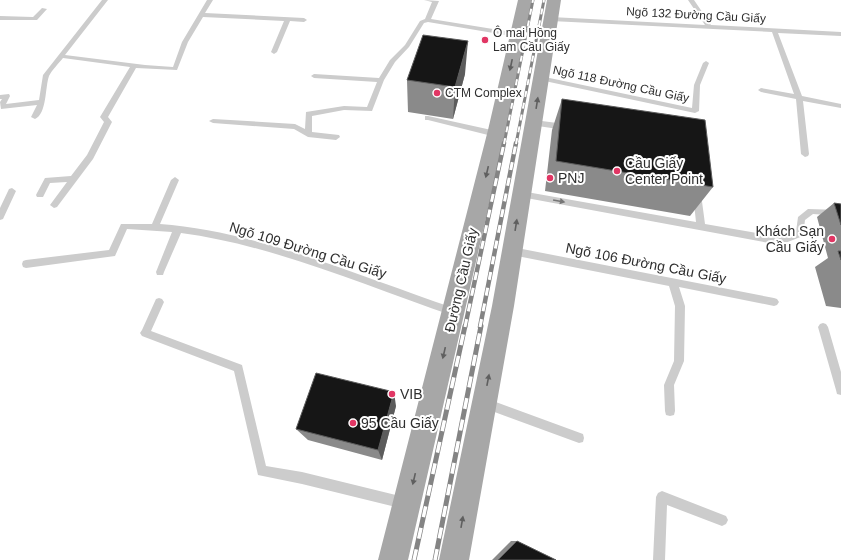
<svg xmlns="http://www.w3.org/2000/svg" width="841" height="560" viewBox="0 0 841 560" font-family="Helvetica,sans-serif">
	<style>
		.lines { fill: none; stroke-linecap: round; stroke-linejoin: round }
		.lane { fill: #ccc; fill-rule: evenodd }
		.primary { fill: #a7a7a7; fill-rule: evenodd }
		.rail-far2-casing { stroke: #848484; stroke-width: 3 }
		.rail-far1-casing { stroke: #848484; stroke-width: 4.5 }
		.rail-casing { stroke: #848484; stroke-width: 5 }
		.rail-far2 { stroke: #fff; stroke-width: 2; stroke-dasharray: 6; stroke-linecap: butt }
		.rail-far1 { stroke: #fff; stroke-width: 3; stroke-dasharray: 8; stroke-linecap: butt }
		.rail { stroke: #fff; stroke-width: 3.5; stroke-dasharray: 11; stroke-linecap: butt }
		.wall { fill: #8a8a8a }
		.shaded-wall { fill: #5c5c5c }
		.building { fill: #161616; stroke: #5c5c5c }
		.oneway { fill: #5f5f5f }
		.oneway2 { fill: #767676 }
		.poi-dot { fill: #e13664; stroke: #fff; stroke-width: 1.5 }
		.labels { text-anchor: middle; dominant-baseline: central; stroke-width: 4; stroke-linejoin: round; paint-order: stroke }
		.far-street-label { font-size: 12px; fill: #2f2f2f; stroke: #fff }
		.far-poi-label { font-size: 12px; fill: #2f2f2f; stroke: #fff; text-anchor: start }
		.poi-label { font-size: 14px; fill: #2f2f2f; stroke: #fff; text-anchor: start }
		.street-label { font-size: 14px; fill: #2f2f2f; stroke: #fff }
	</style>
	<rect width="100%" height="100%" fill="#fff"/>
	<g class="lines">
		<path class="lane" d="M102 0H108L65 55 145 65 173 67 182 42 207 0H213L205 13 304 18 307 20 304 22 290 21 277 52 274 54 271 52 284 21 203 17 188 42 177 70 136 68 108 117 112 122 93 159 57 207 54 208 50 205 67 182 50 183 43 197H37L36 195 37 193 45 178 71 176 87 155 104 122 100 117 130 67 63 58C59 63 52 70 49 76 45 87 47 114 35 119L31 117 37 105 1 109 0 102 2 99H0V95L9 94 10 96 6 104 39 100 43 75Z
			M424 0 439 1 431 19 518 33 521 35 518 37 428 22 424 23 409 47 395 62 384 80 372 111 344 110 312 116V132L339 135 340 137 336 140 308 137 294 129 213 123 209 121 213 119 295 124 305 129 306 112 344 106 367 107 377 82 314 78 311 76 314 74 379 78 390 60 405 45 420 21 425 19 432 2Z
			M688 0H694L711 25 841 32V36L778 33 802 96 841 104V108L803 101 809 154 808 156 805 157 801 154 796 99 761 92 758 90 761 88 794 94 772 32 551 21 548 19 551 17 705 25Z
			M42 8 47 9 37 20H0V16L33 17Z
			M706 61 709 63 700 85 699 111 695 113 540 80 537 78 540 76 692 108 694 85 703 63Z
			M425 116H428L496 131 500 134 496 137 428 120H425Z
			M534 120 565 124 569 127 565 130 531 125 530 123Z
			M175 177 179 180 160 224C258 231 361 277 454 308L457 309 459 312 457 315 454 316C366 286 273 245 181 233L164 272 163 275H157L156 272 172 232 127 229 115 256 26 268 23 267 22 264 23 261 26 260 109 250 121 224H152L171 180Z
			M12 188 16 191 3 219 0 220V208L9 189Z
			M521 191 696 222 693 194 697 191 701 194 705 224 780 237 796 232 798 217 808 209 841 210V216L813 214 805 220 803 236 780 245 521 197 517 194Z
			M512 247 774 298 777 299 779 302 777 305 774 306 679 287 685 306 684 361 674 385 675 411 674 415 670 416 666 415 665 411 664 385 674 361 675 306 669 286 512 255 509 254 508 251 509 248Z
			M159 298 162 299 164 302 151 331 242 365 266 466 302 472 404 497 408 499 410 503 408 507 404 509 302 484 258 475 234 371 142 336 140 333 142 330 156 299Z
			M823 323 826 324 828 327 841 372V395L837 394 836 390 818 327 820 324Z
			M485 398 583 434 584 438 583 442 579 443 481 407 480 403 481 399Z
			M662 491 726 516 728 520 726 524 722 526 667 505 665 560H653L656 497 658 493Z"/>
		<path class="primary" d="M518 0H532L506 130 408 560H378L488 130Z
			M547 0H561L514 306 469 560H439L492 306Z"/>
		<g class="rail-far2-casing">
			<path id="rail-far2" d="M504 144 533 0
				M516 144 544 0"/>
		</g>
		<g class="rail-far1-casing">
			<path id="rail-far1" d="M465 327 504 143
				M480 327 516 143"/>
		</g>
		<g class="rail-casing">
			<path id="rail" d="M414 560 465 326
				M435 560 481 326"/>
		</g>
		<use href="#rail-far2" class="rail-far2"/>
		<use href="#rail-far1" class="rail-far1"/>
		<use href="#rail" class="rail"/>
	</g>
	<path class="wall" d="M465 74 453 119 408 112 407 80Z
		M562 99 713 187 690 216 545 191 552 130Z
		M834 203 841 204V308L826 306 815 267 828 258 817 217Z
		M396 406 382 460 308 440 296 429Z
		M511 541H517L556 560H492Z"/>
	<path class="shaded-wall" d="M468 41 465 74 453 119 455 87Z
		M394 392 396 406 382 460 378 450Z"/>
	<path class="building" d="M423 35 468 41 455 87 407 80Z
		M562 99 705 120 713 187 556 161Z
		M834 203 841 204V225Z
		M838 251H841V260Z
		M316 373 394 392 378 450 296 429Z
		M517 541 556 560H498Z"/>
	<defs><path id="oneway-solid" d="M-6-.8H1V-3.2L6.5 0L1 3.2V.8H-6Z"/></defs>
	<g class="oneway">
		<use href="#oneway-solid" transform="translate(511 65) rotate(102)"/>
		<use href="#oneway-solid" transform="translate(537 103) rotate(-81)"/>
		<use href="#oneway-solid" transform="translate(487 172) rotate(103)"/>
		<use href="#oneway-solid" transform="translate(516 225) rotate(-81)"/>
		<use href="#oneway-solid" transform="translate(444 353) rotate(103)"/>
		<use href="#oneway-solid" transform="translate(488 380) rotate(-79)"/>
		<use href="#oneway-solid" transform="translate(414 479) rotate(103)"/>
		<use href="#oneway-solid" transform="translate(462 522) rotate(-80)"/>
	</g>
	<use class="oneway2" href="#oneway-solid" transform="translate(559 201) rotate(10)"/>
	<g class="poi-dot">
		<circle cx="485" cy="40" r="4"/>
		<circle cx="437" cy="93" r="4"/>
		<circle cx="617" cy="171" r="4"/>
		<circle cx="550" cy="178" r="4"/>
		<circle cx="832" cy="239" r="4"/>
		<circle cx="392" cy="394" r="4"/>
		<circle cx="353" cy="423" r="4"/>
	</g>
	<g class="labels">
		<g class="far-street-label">
			<text transform="translate(696 15) rotate(3)">Ngõ 132 Đường Cầu Giấy</text>
			<text transform="translate(621 84) rotate(12)">Ngõ 118 Đường Cầu Giấy</text>
		</g>
		<g class="far-poi-label">
			<text x="493" y="33">Ô mai Hồng<tspan x="493" dy="14">Lam Cầu Giấy</tspan></text>
			<text x="445" y="93">CTM Complex</text>
		</g>
		<g class="poi-label">
			<text x="625" y="163">Cầu Giấy<tspan x="625" dy="16">Center Point</tspan></text>
			<text x="558" y="178">PNJ</text>
			<text x="824" y="231" text-anchor="end">Khách Sạn<tspan x="824" dy="16">Cầu Giấy</tspan></text>
			<text x="400" y="394">VIB</text>
			<text x="361" y="423">95 Cầu Giấy</text>
		</g>
		<g class="street-label">
			<text transform="translate(308 250) rotate(17)">Ngõ 109 Đường Cầu Giấy</text>
			<text transform="translate(646 263) rotate(11)">Ngõ 106 Đường Cầu Giấy</text>
			<text transform="translate(461 280) rotate(-77)">Đường Cầu Giấy</text>
		</g>
	</g>
</svg>
